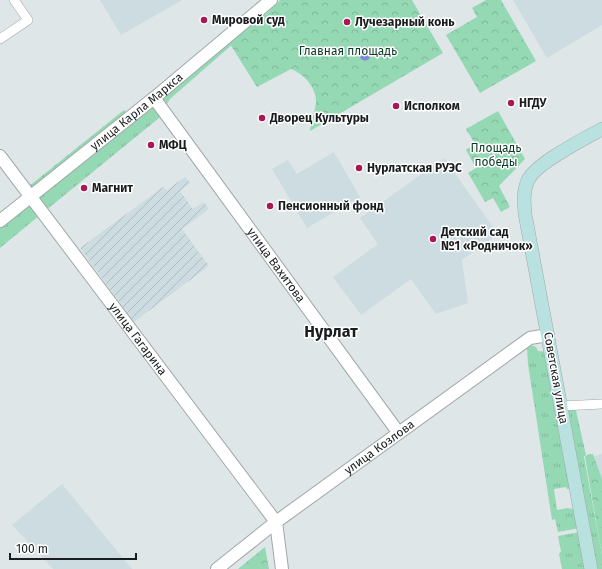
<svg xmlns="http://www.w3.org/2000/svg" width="602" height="569" viewBox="0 0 602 569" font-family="'Fira Sans',sans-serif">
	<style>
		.built { fill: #ccdce1 }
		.industrial { fill: url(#industrial-furrows) }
		.grass { fill: url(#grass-tufts) }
		.forest { fill: url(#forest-crowns) }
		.water { fill: url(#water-waves) }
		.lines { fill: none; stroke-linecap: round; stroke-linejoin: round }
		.minor-casing { stroke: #a1a8aa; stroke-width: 10 }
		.tertiary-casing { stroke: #a1a8aa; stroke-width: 14 }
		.secondary-casing { stroke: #a1a8aa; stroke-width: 14 }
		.minor { stroke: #fff; stroke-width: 9 }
		.tertiary { stroke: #fff; stroke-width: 12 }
		.secondary { stroke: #b8e1df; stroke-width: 13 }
		.poi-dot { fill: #a81855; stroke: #fff; stroke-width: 1.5 }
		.labels { text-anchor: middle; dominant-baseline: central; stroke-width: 3; stroke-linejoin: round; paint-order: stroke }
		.poi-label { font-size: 12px; font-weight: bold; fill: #1a1d1e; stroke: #fff; text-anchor: start }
		.park-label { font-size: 12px; fill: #0b3a26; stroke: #fff }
		.street-label { font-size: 12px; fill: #1a1d1e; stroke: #fff }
		.district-label { font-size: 16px; font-weight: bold; fill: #1a1d1e; stroke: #fff }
	</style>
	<defs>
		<pattern id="industrial-furrows" width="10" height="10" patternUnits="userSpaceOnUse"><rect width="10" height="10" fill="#ccdce1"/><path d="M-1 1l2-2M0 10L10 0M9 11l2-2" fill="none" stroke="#afbcc1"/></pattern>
		<pattern id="grass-tufts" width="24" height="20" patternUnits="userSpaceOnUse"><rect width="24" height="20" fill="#95d8b4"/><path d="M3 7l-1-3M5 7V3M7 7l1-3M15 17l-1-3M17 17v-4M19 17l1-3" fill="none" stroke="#80b99a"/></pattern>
		<pattern id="forest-crowns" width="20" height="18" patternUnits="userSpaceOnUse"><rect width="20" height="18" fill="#95d8b4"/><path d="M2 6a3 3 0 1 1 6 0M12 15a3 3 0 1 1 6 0" fill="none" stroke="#80b99a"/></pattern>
		<pattern id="water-waves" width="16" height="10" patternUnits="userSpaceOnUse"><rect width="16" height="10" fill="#808cdf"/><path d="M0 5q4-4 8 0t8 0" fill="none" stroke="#6872b4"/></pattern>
	</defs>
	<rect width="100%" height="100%" fill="#dee6e8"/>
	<path class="built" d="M100 0H182L121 35Z
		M513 0H602V25L547 58Z
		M334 152 360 197 307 228 272 169 288 160 297 174Z
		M444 158 498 234 462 260 468 303 436 314 411 279 361 315 333 277 378 244 360 218Z
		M602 454V497L594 456Z
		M62 484 132 569H53L12 525Z"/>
	<path class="industrial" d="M185 177 190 183 180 191 193 209 204 202 209 209 182 229 209 266 134 322 80 248 163 187 167 190Z"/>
	<path class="grass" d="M261 10 266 15 170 99 164 109 156 98Z
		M153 101 162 114 159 118 45 211 34 197Z
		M124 110 129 116 32 193 28 187Z
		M30 201 40 215 0 248V225Z
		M532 346 536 347 538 351 547 352 570 489H567L566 487 554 489 557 510 568 508 576 510 580 528 558 532 555 519 552 520 528 364 527 348Z
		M575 406 586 455 584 457 602 555V569H593L563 407Z
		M580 532 589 569H562L559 554 561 551 558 536Z"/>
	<path class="forest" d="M280 0H412L443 53 310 131C311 122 315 112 316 103 317 88 304 74 291 69L257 87 230 44 265 15Z
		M486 0H501L536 61 480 93 446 35 477 17 472 8Z
		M498 111 525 159 499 186 510 207 501 212 493 198 485 202 468 173 476 168 466 150 475 144 466 129Z
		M589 454H593L602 479V555L585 457Z
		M265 547 269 569H238Z"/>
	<path class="water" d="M359.5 55a5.5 5.5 0 1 1 11 0a5.5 5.5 0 1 1-11 0Z"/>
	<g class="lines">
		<g class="minor-casing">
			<path id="minor" d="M0 39 28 20 14 0
				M561 406 602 404"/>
		</g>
		<g class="tertiary-casing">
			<g id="tertiary">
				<path id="s1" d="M154 98 398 432"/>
				<path id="s2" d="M0 156 276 522"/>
				<path id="s3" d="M0 221 154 98 271 0"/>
				<path d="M276 522 282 569"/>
				<path id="s4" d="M217 569 276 522 530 338 548 335"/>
			</g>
		</g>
		<g class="secondary-casing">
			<path id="secondary" d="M591 569 525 214C524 202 523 191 528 180 536 163 584 139 602 129"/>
		</g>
		<use href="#minor" class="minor"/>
		<use href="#tertiary" class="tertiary"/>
		<use href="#secondary" class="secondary"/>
	</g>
	<g class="poi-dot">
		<circle cx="204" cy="20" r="4"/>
		<circle cx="347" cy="22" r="4"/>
		<circle cx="511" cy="103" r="4"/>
		<circle cx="396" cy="106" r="4"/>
		<circle cx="262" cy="118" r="4"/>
		<circle cx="151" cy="145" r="4"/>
		<circle cx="359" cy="168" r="4"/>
		<circle cx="84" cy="188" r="4"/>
		<circle cx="270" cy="206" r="4"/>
		<circle cx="433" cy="239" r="4"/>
	</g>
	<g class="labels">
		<g class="poi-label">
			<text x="212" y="20">Мировой суд</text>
			<text x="355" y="22">Лучезарный конь</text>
			<text x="519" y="103">НГДУ</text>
			<text x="404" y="106">Исполком</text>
			<text x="270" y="118">Дворец Культуры</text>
			<text x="159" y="145">МФЦ</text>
			<text x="367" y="168">Нурлатская РУЭС</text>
			<text x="92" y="188">Магнит</text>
			<text x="278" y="206">Пенсионный фонд</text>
			<text x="441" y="232">Детский сад<tspan x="441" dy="14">№1 «Родничок»</tspan></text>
		</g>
		<g class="park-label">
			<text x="348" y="51">Главная площадь</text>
			<text x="496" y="148">Площадь<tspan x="496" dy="14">победы</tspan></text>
		</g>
		<g class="street-label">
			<text stroke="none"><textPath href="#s3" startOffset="175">улица Карла Маркса</textPath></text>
			<text stroke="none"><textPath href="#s1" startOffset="207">улица Вахитова</textPath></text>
			<text stroke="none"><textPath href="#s2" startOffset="229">улица Гагарина</textPath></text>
			<text transform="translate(556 378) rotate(80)">Советская улица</text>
			<text stroke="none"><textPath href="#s4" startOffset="203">улица Козлова</textPath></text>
		</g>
		<g class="district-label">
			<text x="331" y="331">Нурлат</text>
		</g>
	</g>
	<path d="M10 553v6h126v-6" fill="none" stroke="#1a1d1e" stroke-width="2"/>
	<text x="16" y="553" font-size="12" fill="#1a1d1e" stroke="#ffffff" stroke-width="3" paint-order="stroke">100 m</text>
</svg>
